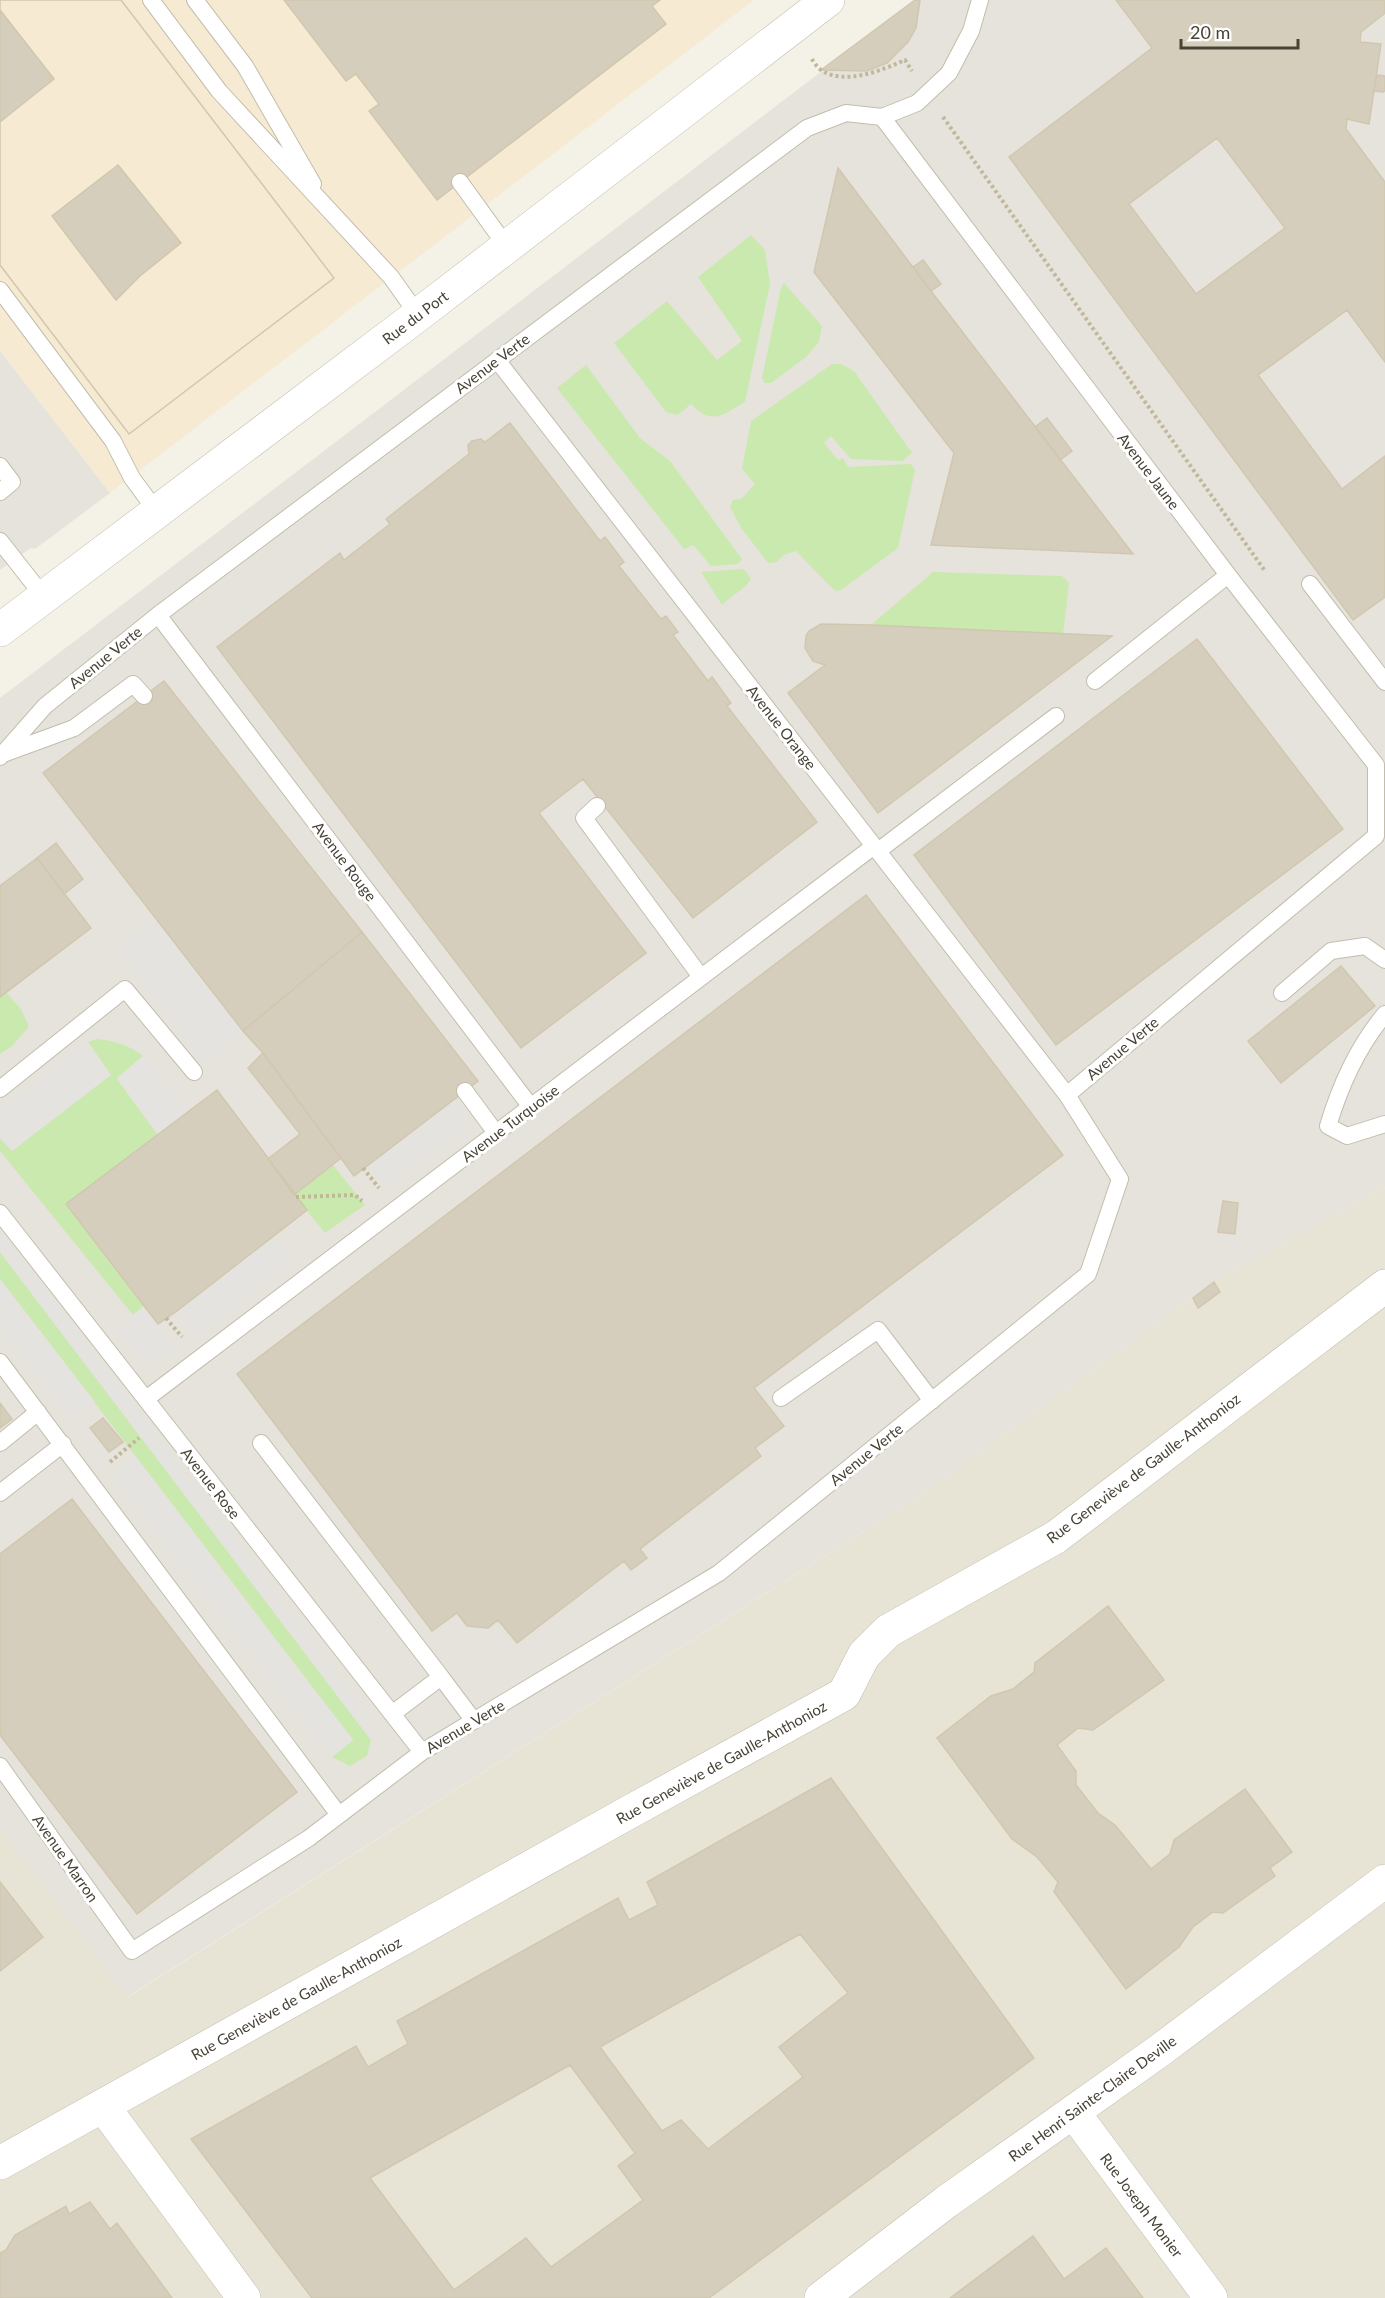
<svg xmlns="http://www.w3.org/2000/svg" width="1385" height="2298" viewBox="0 0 1385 2298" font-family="Lato,sans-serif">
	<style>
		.residential { fill: #e8e4d5 }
		.commercial { fill: #f6ead2 }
		.industrial { fill: #e6e3dc }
		.green { fill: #c9e9af }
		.parking { fill: #e5e3df }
		.building { fill: #d6cebc; stroke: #d1c7af; stroke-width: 1.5; fill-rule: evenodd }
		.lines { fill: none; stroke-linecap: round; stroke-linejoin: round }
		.service-casing { stroke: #c2bdac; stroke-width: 18 }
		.minor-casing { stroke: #c2bdac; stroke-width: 34 }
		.path { stroke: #c1b89a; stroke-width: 4; stroke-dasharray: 3 3; stroke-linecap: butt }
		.service { stroke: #fff; stroke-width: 16 }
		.minor { stroke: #fff; stroke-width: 33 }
		.labels { text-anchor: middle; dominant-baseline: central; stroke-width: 6; stroke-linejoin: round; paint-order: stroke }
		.street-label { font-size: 15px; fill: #474236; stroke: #fff }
	</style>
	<rect width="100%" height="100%" fill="#f4f1e7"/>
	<path class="residential" d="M1385 1187V2298H0V1828L128 1997 920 1496 1214 1282Z"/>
	<path class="commercial" d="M0 0H754L110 493 0 351Z"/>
	<path class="industrial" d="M915 0H1385V1187L1214 1282 920 1496 127 1997 0 1828V698Z
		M0 351 110 493 35 549 31 548 0 570Z"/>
	<path class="green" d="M751 235 765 250 770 284 745 402C722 415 712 426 691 404L678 415 666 412 614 343 667 301 717 360 742 341 698 277Z
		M784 283 822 326 819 342 806 357 771 383H765L762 378 781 288Z
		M832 364H841L854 371 912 453 902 461 851 459 831 436 824 443 838 460 843 458 848 467 911 464 915 470 898 548 841 590 835 591 796 551 784 555 777 562 768 563 742 529 730 507 733 500 741 499 755 484 742 469 751 421Z
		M586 365 640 438 670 461 742 559 738 564 711 566 693 545 684 549 557 388Z
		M744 569 751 579C743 591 732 595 722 605L701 572Z
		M933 572 1062 576 1069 583 1063 634 871 625Z
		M6 992 21 1009 29 1027 12 1046 0 1054V997Z
		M97 1039C116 1041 128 1045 143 1056L117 1079 158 1135 66 1204 144 1306 133 1315 0 1151V1138L12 1151 110 1075 88 1042Z
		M333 1165 365 1205 325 1233 294 1195Z
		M0 1252 371 1740 367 1756 350 1766 332 1757 353 1740 0 1279Z"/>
	<path class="parking" d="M154 917 243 1031 205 1064 117 947Z
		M88 1042 111 1075 12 1151 0 1138V1112Z
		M143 1056 189 1111 158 1135 117 1078Z
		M453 1098 471 1121 386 1187 368 1164Z
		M0 1230 152 1428 378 1733 371 1740 0 1252Z
		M272 1235 292 1260 197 1337 177 1311Z
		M0 1279 95 1402 72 1419 0 1326Z
		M144 1306 176 1348 178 1352 161 1358H141L116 1329Z
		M135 1458 353 1740 332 1757 112 1474Z"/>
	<path class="building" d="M0 0H121L334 278 129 434 0 265V122L54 79 0 10ZM118 165 181 243 140 276 116 300 52 216Z
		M0 0H121L334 278 129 434 0 265Z
		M284 0H660L652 6 666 24 437 200 369 111 379 104 356 74 346 81Z
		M915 0H920L916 28 908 42 887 63 867 71 821 70Z
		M1116 0H1385V13L1361 32 1360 42 1381 44 1369 124 1347 119 1346 129 1385 182V362L1347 310 1258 375 1342 489 1385 456V597L1353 620 1009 157 1152 48ZM1217 138 1285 228 1196 294 1129 204Z
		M1377 75 1385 76V91L1383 92 1374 91Z
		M838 168 931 291 1133 554 931 545 954 453 814 272Z
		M923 260 941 284 931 291 913 267Z
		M1047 418 1072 451 1060 460 1035 427Z
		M510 423 600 541 605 537 624 562 619 566 661 619 666 616 678 632 673 635 708 681 712 677 731 703 727 706 817 822 693 918 583 779 539 813 646 953 521 1048 217 647 340 553 344 560 390 524 386 519 469 454 468 445 472 441 481 439 485 442Z
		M821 624 871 625 1112 636 878 813 788 693 825 665 813 661 805 648 806 636 809 631Z
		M1197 639 1343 829 1056 1045 914 855Z
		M164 681 362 932 243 1031 43 773Z
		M56 843 83 879 64 894 37 858Z
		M37 858 91 928 0 997V886Z
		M866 895 1063 1155 754 1388 784 1426 755 1448 761 1456 640 1549 647 1558 631 1570 624 1561 517 1643 498 1620 488 1628 467 1626 457 1613 432 1631 237 1374Z
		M362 932 478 1081 354 1176 263 1053 243 1031Z
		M1341 966 1375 1006 1281 1083 1248 1041Z
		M263 1053 341 1158 294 1195 268 1159 300 1134 248 1068Z
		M217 1090 307 1210 177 1311 158 1324 66 1204Z
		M1223 1201 1238 1203 1235 1234 1218 1232Z
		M1214 1282 1220 1292 1198 1308 1193 1298Z
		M0 1403 12 1419 0 1428Z
		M103 1418 123 1442 109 1452 90 1428Z
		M72 1499 297 1792 137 1914 0 1735V1554Z
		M1108 1606 1164 1680 1093 1730 1078 1728 1057 1745 1076 1771V1785L1098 1813 1115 1825 1151 1869 1170 1854 1174 1840 1245 1789 1292 1852 1270 1868 1275 1876 1223 1913 1213 1912 1193 1927 1179 1947 1126 1989 1054 1892 1058 1882 1037 1857 1012 1839 937 1738 991 1696 1013 1689 1034 1672 1035 1663Z
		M831 1778 1034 2058 709 2298H312L191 2139 356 2046 368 2067 408 2044 397 2021 618 1898 629 1920 658 1905 647 1882ZM800 1934 848 1993 779 2047 803 2077 708 2149 681 2120 662 2131 600 2047ZM570 2065 635 2153 618 2166 643 2200 551 2267 526 2238 454 2290 370 2178Z
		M0 1882 43 1937 0 1971Z
		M90 2202 110 2229 117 2223 172 2298H0V2253L6 2250 15 2235 66 2206 69 2214Z
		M1033 2236 1064 2279 1106 2248 1143 2298H950Z"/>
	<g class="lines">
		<g class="service-casing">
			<path id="service" d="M151 0 219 91 391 277 418 315
				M195 0 245 66 313 184
				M882 117 1228 575 1376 765V836L1067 1095
				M460 182 507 247
				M0 290 113 441 132 478 157 512
				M0 466 12 482 0 492
				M0 541 44 597
				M1310 584 1385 682
				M158 615 531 1107
				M1095 681 1228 575
				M3 754 74 728 133 684 144 696
				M0 757 45 706 158 615 807 128 846 113 882 117 917 103 949 73 971 31 980 0
				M597 806 584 818 701 977
				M878 851 1056 716
				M1282 993 1331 951 1365 946 1385 960
				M1385 1014C1358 1046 1340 1086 1328 1126L1347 1136 1385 1124
				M0 1089 125 989 194 1072
				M465 1091 496 1133
				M0 1213 422 1752
				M0 1362 339 1815
				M781 1398 878 1330 932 1401
				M146 1399 874 846
				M0 1443 38 1412
				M261 1443 441 1677 392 1714
				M0 1493 63 1444
				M441 1677 474 1721
				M0 1766 132 1951 309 1838 422 1752 719 1573 1088 1274 1120 1179 1067 1095 497 360"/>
		</g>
		<g class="minor-casing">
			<path id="minor" d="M0 630 418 315 828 0
				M103 2106 244 2298
				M1074 2113 1211 2298
				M0 2163 633 1810 844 1694 864 1655 888 1631 1056 1537 1385 1286
				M821 2298 946 2202 1159 2051 1385 1881"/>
		</g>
		<path class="path" d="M812 59C814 63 818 68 821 70 845 86 882 70 905 60L912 71
			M943 117 1265 571
			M363 1168 379 1188
			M296 1197 355 1195 362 1201
			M166 1318 182 1337
			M110 1462 139 1438"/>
		<use href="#service" class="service"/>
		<use href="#minor" class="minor"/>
	</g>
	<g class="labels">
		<g class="street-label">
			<text transform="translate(415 317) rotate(-37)">Rue du Port</text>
			<text transform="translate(492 363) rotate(-37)">Avenue Verte</text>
			<text transform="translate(1149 471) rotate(53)">Avenue Jaune</text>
			<text transform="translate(105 657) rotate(-39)">Avenue Verte</text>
			<text transform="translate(782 727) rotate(52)">Avenue Orange</text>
			<text transform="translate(345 861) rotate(53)">Avenue Rouge</text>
			<text transform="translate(1122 1048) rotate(-40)">Avenue Verte</text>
			<text transform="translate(510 1123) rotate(-37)">Avenue Turquoise</text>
			<text transform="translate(866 1454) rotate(-39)">Avenue Verte</text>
			<text transform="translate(1143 1468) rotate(-37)">Rue Geneviève de Gaulle-Anthonioz</text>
			<text transform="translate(211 1483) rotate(52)">Avenue Rose</text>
			<text transform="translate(465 1726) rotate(-31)">Avenue Verte</text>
			<text transform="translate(721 1762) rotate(-29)">Rue Geneviève de Gaulle-Anthonioz</text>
			<text transform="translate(66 1858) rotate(55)">Avenue Marron</text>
			<text transform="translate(296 1998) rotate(-29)">Rue Geneviève de Gaulle-Anthonioz</text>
			<text transform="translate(1092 2098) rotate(-36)">Rue Henri Sainte-Claire Deville</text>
			<text transform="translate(1142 2205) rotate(53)">Rue Joseph Monier</text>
		</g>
	</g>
	<path d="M1181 39v9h117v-9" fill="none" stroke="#474236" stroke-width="3"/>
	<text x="1190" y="39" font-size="18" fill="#474236" stroke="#ffffff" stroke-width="4.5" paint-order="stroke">20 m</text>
</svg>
